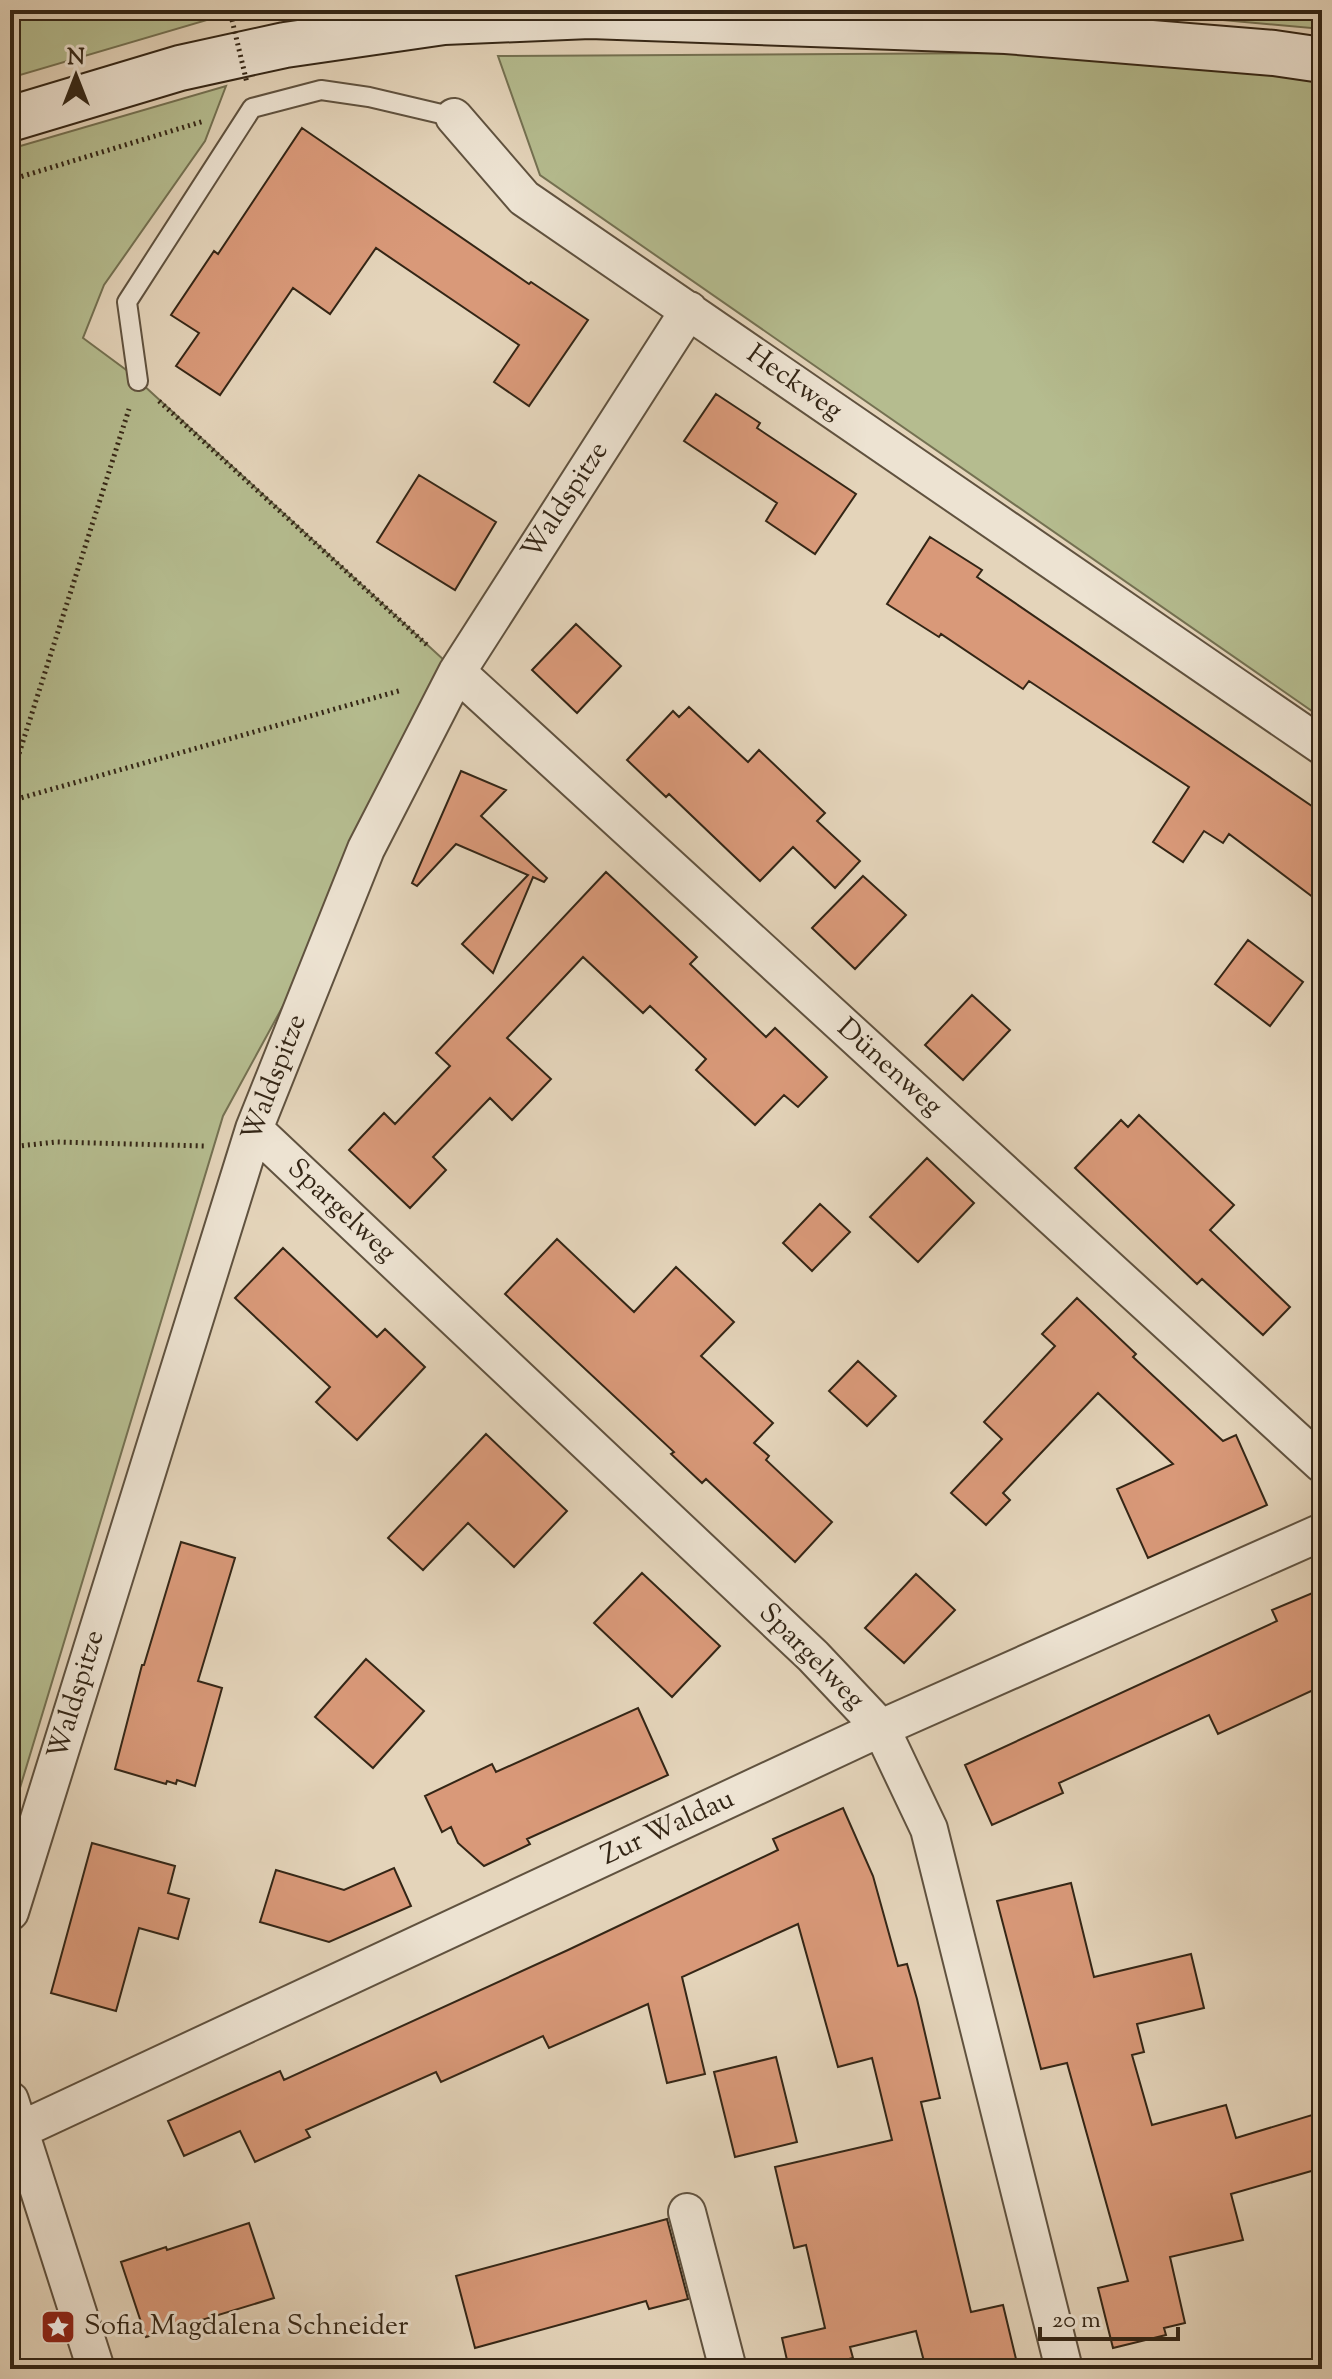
<svg xmlns="http://www.w3.org/2000/svg" width="1332" height="2379" viewBox="0 0 1332 2379" font-family="'Sorts Mill Goudy',serif">
	<style>
		.green { fill: #b5bc8f; stroke: #747152; stroke-width: 2 }
		.building { fill: #d99979; stroke: #342616; stroke-width: 2 }
		.lines { fill: none; stroke-linecap: round; stroke-linejoin: round }
		.service-casing { stroke: #60523f; stroke-width: 22 }
		.minor-casing { stroke: #60523f; stroke-width: 40 }
		.secondary-casing { stroke: #342616; stroke-width: 48 }
		.path { stroke: #342616; stroke-width: 5; stroke-dasharray: 2 4; stroke-linecap: butt }
		.service { stroke: #ede3d2; stroke-width: 18 }
		.minor { stroke: #ede3d2; stroke-width: 36 }
		.secondary { stroke: #ede3d2; stroke-width: 44 }
		.path-bridge { stroke: #342616; stroke-width: 5; stroke-dasharray: 2 4; stroke-linecap: butt }
		.labels { text-anchor: middle; dominant-baseline: central; stroke-width: 6; stroke-linejoin: round; paint-order: stroke }
		.street-label { font-size: 28px; fill: #342616; stroke: #ede3d2 }
		.poi-label { font-size: 28px; fill: #342616; stroke: #ede3d2; text-anchor: start }
	</style>
	<rect width="100%" height="100%" fill="#e4d4ba"/>
	<filter id="stains"><feTurbulence type="fractalNoise" baseFrequency=".0025" numOctaves="4"/><feColorMatrix values="0 0 0 0 .2 0 0 0 0 .09 0 0 0 0 .02 0 0 0 .5 -.17"/></filter>
	<radialGradient id="worn" r=".72"><stop offset=".6" stop-color="#630" stop-opacity="0"/><stop offset="1" stop-color="#630" stop-opacity=".3"/></radialGradient>
	<path class="green" d="M10 10 65 13 85 10H191L207 20 10 78Z
		M1105 10H1322V29L1124 11Z
		M1005 53 1322 77V718L540 175 498 56Z
		M226 86 205 141 104 285 83 338 129 372 457 672 361 863 223 1116 10 1821V149Z"/>
	<path class="building" d="M302 128 529 284 531 282 588 320 529 406 494 382 519 345 376 248 330 314 293 288 220 395 176 366 199 333 171 315 214 251 218 254Z
		M716 394 760 423 757 428 856 494 815 554 766 521 777 503 684 441Z
		M419 475 496 522 455 590 377 542Z
		M930 537 982 570 977 577 1322 813V904L1229 834 1223 843 1204 831 1183 862 1153 842 1189 787 1029 681 1023 689 941 634 939 637 887 604Z
		M576 624 621 666 577 713 532 670Z
		M689 707 748 762 759 750 825 813 817 821 860 861 835 888 793 847 760 881 669 794 666 797 627 760 673 711 679 717Z
		M461 771 506 790 481 816 547 878 544 882 533 877 493 973 462 944 528 875 456 844 417 886 412 883Z
		M606 872 697 957 690 964 766 1037 775 1028 827 1077 798 1107 784 1095 755 1125 696 1070 706 1059 650 1006 643 1013 583 957 507 1038 551 1079 512 1120 490 1098 433 1157 446 1170 410 1208 349 1150 384 1113 395 1124 450 1066 436 1053Z
		M863 876 906 915 855 969 812 928Z
		M1248 940 1303 982 1270 1026 1215 984Z
		M972 995 1010 1030 963 1080 925 1045Z
		M1139 1115 1234 1205 1210 1230 1290 1307 1263 1335 1202 1279 1197 1284 1075 1168 1121 1120 1128 1127Z
		M927 1158 974 1203 918 1262 870 1217Z
		M820 1204 850 1232 812 1271 783 1243Z
		M557 1239 634 1312 676 1267 734 1322 701 1356 773 1423 754 1443 769 1456 766 1460 832 1522 795 1562 706 1479 702 1483 671 1454 674 1452 505 1294Z
		M283 1248 377 1337 385 1329 425 1367 357 1440 316 1402 330 1387 235 1298Z
		M1077 1298 1136 1354 1133 1357 1223 1441 1236 1435 1267 1505 1148 1558 1117 1489 1173 1464 1098 1393 1003 1493 1010 1500 986 1525 951 1493 1002 1439 984 1422 1055 1346 1042 1334Z
		M858 1361 896 1396 867 1426 829 1391Z
		M486 1434 567 1511 514 1567 468 1523 423 1570 388 1538Z
		M181 1542 235 1558 198 1681 222 1688 195 1786 177 1780 176 1784 167 1781 166 1784 115 1769 142 1665H144Z
		M642 1573 720 1646 672 1697 594 1623Z
		M916 1574 955 1610 904 1663 865 1628Z
		M1322 1589V1686L1218 1734 1209 1715 1059 1783 1063 1793 992 1825 965 1765 1277 1621 1272 1610Z
		M366 1659 424 1711 373 1768 315 1717Z
		M638 1708 668 1775 527 1839 530 1844 484 1866 458 1843 451 1827 442 1832 425 1796 492 1764 496 1772Z
		M843 1808 873 1876 898 1966 907 1964 917 1999 940 2098 921 2102 971 2312 1003 2305 1016 2359 975 2369H926L916 2331 850 2347 853 2358 807 2369H789L782 2338 825 2328 806 2245 794 2248 775 2167 892 2140 872 2058 838 2067 798 1924 682 1977 705 2074 667 2083 648 2004 549 2048 543 2036 441 2082 436 2072 306 2130 310 2137 255 2162 240 2131 184 2156 168 2121 280 2071 284 2080 568 1950 778 1850 773 1839Z
		M92 1843 175 1866 168 1893 189 1899 178 1939 139 1928 116 2011 51 1993Z
		M394 1868 411 1906 329 1942 260 1922 276 1870 344 1890Z
		M1071 1883 1094 1977 1191 1954 1204 2008 1137 2024 1144 2052 1132 2055 1152 2125 1226 2105 1236 2138 1322 2112V2168L1231 2194 1243 2240 1170 2257 1185 2323 1164 2328 1166 2335 1113 2348 1098 2288 1128 2281 1067 2063 1041 2069 997 1901Z
		M776 2057 797 2142 735 2157 714 2072Z
		M667 2219 688 2299 649 2309 646 2301 475 2348 456 2276Z
		M249 2223 274 2298 146 2337 121 2262 166 2247 167 2250Z"/>
	<g class="lines">
		<g class="service-casing">
			<path id="service" d="M138 381 127 302 252 108 321 90 369 97 454 117"/>
		</g>
		<g class="minor-casing">
			<path id="minor" d="M454 117 524 198 1322 746
				M457 672 1322 1464
				M254 1129 813 1656 881 1728 929 1829 1064 2369
				M10 1912 254 1129 366 849 457 672 689 310
				M10 2100 96 2369
				M18 2131 881 1728 1322 1532
				M687 2212 728 2369"/>
		</g>
		<g class="secondary-casing">
			<path id="secondary" d="M10 119 180 68 285 45 444 22 590 16 1006 31 1274 53 1322 60"/>
		</g>
		<path class="path" d="M10 180 204 121
			M159 401 427 645
			M10 782 129 409
			M10 801 402 690
			M10 1147 56 1142 204 1146"/>
		<use href="#service" class="service"/>
		<use href="#minor" class="minor"/>
		<use href="#secondary" class="secondary"/>
		<path class="path-bridge" d="M232 20 247 83"/>
	</g>
	<defs>
		<g id="sight-square" transform="scale(1.8)"><rect x="-9" y="-9" width="18" height="18" rx="4" fill="#8f2418" stroke="#ede3d2"/><path d="M0-6L1.8-2.2L6-1.7L2.9 1.2L3.7 5.4L0 3.3L-3.7 5.4L-2.9 1.2L-6-1.7L-1.8-2.2Z" fill="#fff"/></g>
	</defs>
	<g fill-rule="evenodd">
		<use href="#sight-square" x="58" y="2327"/>
	</g>
	<g class="labels">
		<g class="street-label">
			<text transform="translate(794 383) rotate(35)">Heckweg</text>
			<text transform="translate(566 501) rotate(-57)">Waldspitze</text>
			<text transform="translate(889 1068) rotate(42)">Dünenweg</text>
			<text transform="translate(275 1078) rotate(-69)">Waldspitze</text>
			<text transform="translate(341 1211) rotate(43)">Spargelweg</text>
			<text transform="translate(811 1657) rotate(45)">Spargelweg</text>
			<text transform="translate(77 1695) rotate(-73)">Waldspitze</text>
			<text transform="translate(668 1828) rotate(-25)">Zur Waldau</text>
		</g>
		<g class="poi-label">
			<text x="84" y="2327">Sofia Magdalena Schneider</text>
		</g>
	</g>
	<rect width="1332" height="2379" fill="none" stroke="#e4d4ba" stroke-width="40"/>
	<rect x="12" y="12" width="1308" height="2355" fill="none" stroke="#342616" stroke-width="4"/>
	<rect x="20" y="20" width="1292" height="2339" fill="none" stroke="#342616" stroke-width="2"/>
	<g transform="translate(76 76)" stroke="#ede3d2" stroke-width="6" paint-order="stroke">
	<path d="M0-6L14 30L0 20L-14 30Z" fill="#342616"/>
	<text y="-12" font-size="22" font-weight="bold" text-anchor="middle" fill="#342616">N</text>
	</g>
	<path d="M1040 2327v12h138v-12" fill="none" stroke="#342616" stroke-width="4"/>
	<text x="1052" y="2327" font-size="24" fill="#342616" stroke="#ede3d2" stroke-width="6" paint-order="stroke">20 m</text>
	<rect width="100%" height="100%" filter="url(#stains)"/>
	<rect width="100%" height="100%" fill="url(#worn)"/>
</svg>
